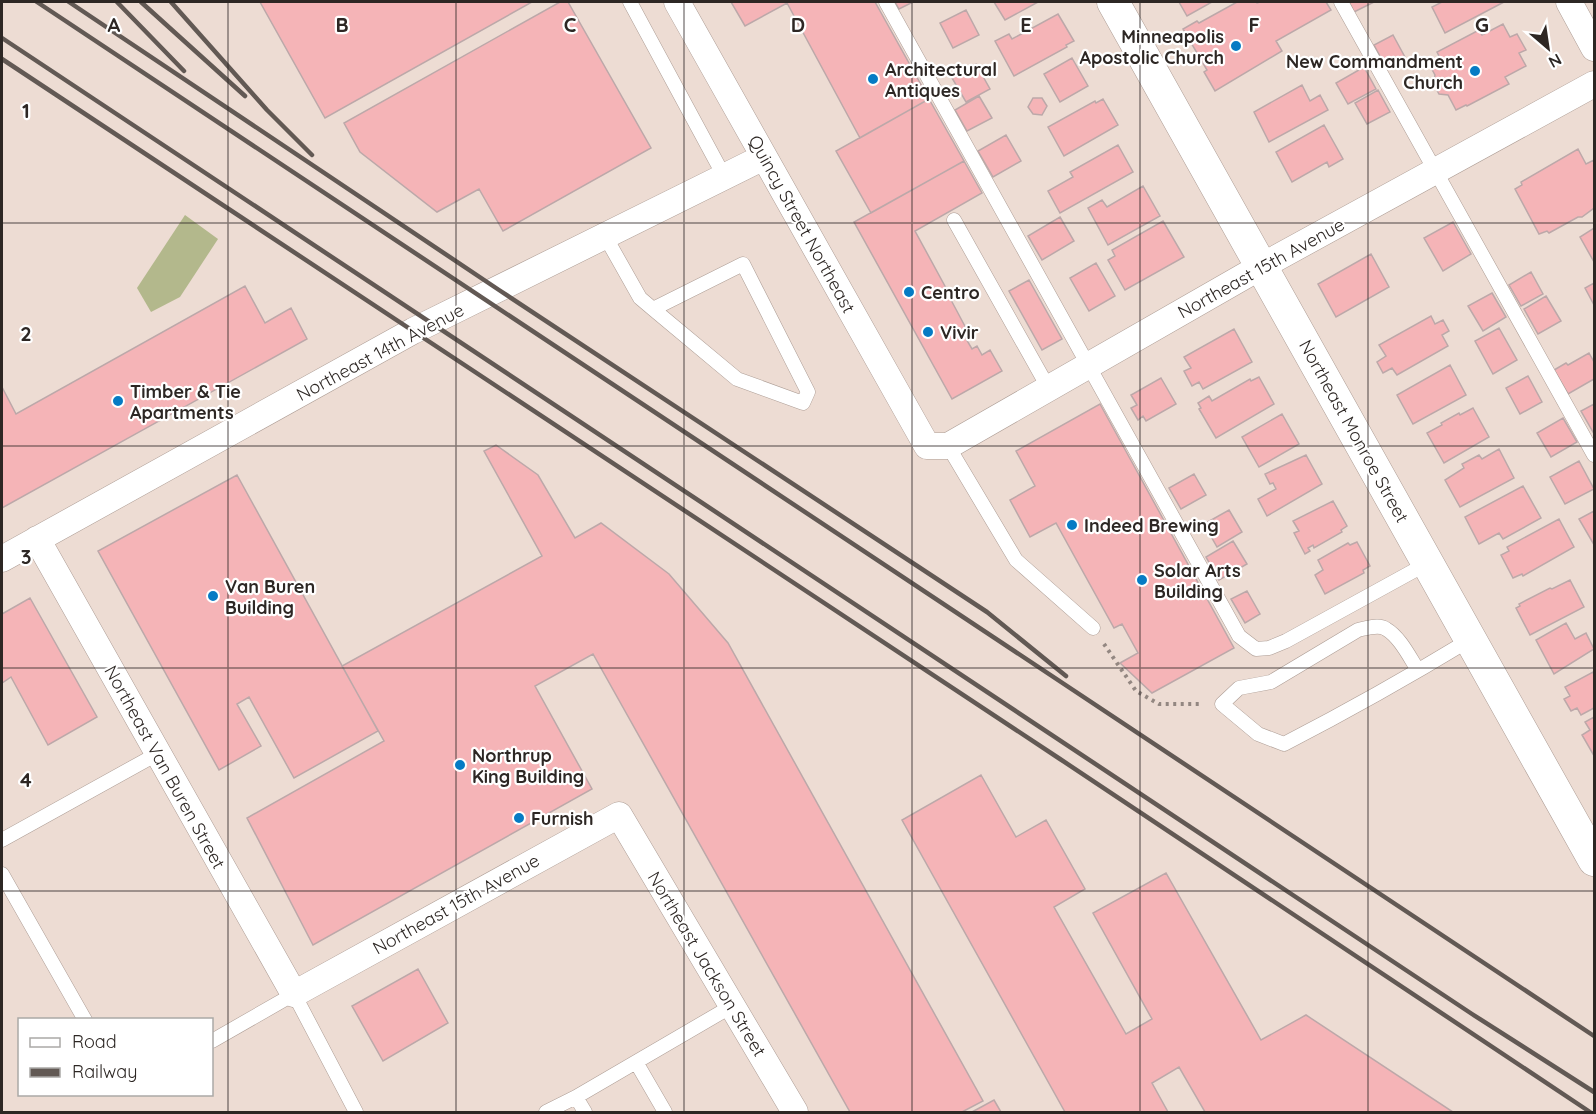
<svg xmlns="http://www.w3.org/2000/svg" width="1596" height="1114" viewBox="0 0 1596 1114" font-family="Quicksand,sans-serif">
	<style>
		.green { fill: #b3b88c }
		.building { fill: #f5b4b7; stroke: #bca8a9; stroke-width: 1.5 }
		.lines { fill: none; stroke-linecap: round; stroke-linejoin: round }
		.service-casing { stroke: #ad9d95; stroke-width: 15 }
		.minor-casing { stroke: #ad9d95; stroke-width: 27 }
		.tertiary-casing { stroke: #ad9d95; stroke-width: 33 }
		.path { stroke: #938781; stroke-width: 4; stroke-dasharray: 3 4.5; stroke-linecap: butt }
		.service { stroke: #fff; stroke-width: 14 }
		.minor { stroke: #fff; stroke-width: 26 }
		.tertiary { stroke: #fff; stroke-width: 32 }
		.rail { stroke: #625954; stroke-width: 4.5 }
		.grid { fill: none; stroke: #2d2724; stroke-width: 1.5; stroke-opacity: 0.55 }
		.poi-dot { fill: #067bc4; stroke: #fff; stroke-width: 2 }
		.labels { text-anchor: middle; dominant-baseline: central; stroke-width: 4.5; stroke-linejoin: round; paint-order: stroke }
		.poi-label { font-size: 18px; font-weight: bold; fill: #2d2724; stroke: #fff; text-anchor: start }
		.street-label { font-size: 18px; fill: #2d2724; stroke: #fff }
		.grid-label { font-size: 20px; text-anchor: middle; font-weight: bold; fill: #2d2724; stroke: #fff; stroke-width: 4.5; stroke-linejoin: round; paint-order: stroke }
	</style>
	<rect width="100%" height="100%" fill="#eddcd3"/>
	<path class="green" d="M185 215 218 239 180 297 151 312 137 288Z"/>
	<path class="building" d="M260 2H532L325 118Z
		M560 2H568L651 148 503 231 479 189 437 212 360 152 344 123Z
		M731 2H875L929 99 860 138 787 3 745 26Z
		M895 2H913L899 9Z
		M994 2H1038L1005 20Z
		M1179 2H1212L1187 16Z
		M1237 2H1256L1257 3 1260 2H1326L1331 10 1276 41 1282 51 1215 91 1204 72 1207 70 1183 29 1197 21 1199 23Z
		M1349 2H1374L1354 12Z
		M1442 2H1504L1445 33 1432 7Z
		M966 10 979 35 953 48 940 23Z
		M1058 14 1074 41 1066 45 1067 47 1014 76 995 41 1009 34 1012 39Z
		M1503 24 1510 37 1517 34 1526 50 1519 53 1526 66 1505 77 1509 84 1467 106 1466 105 1456 110 1448 95 1439 94 1433 83 1435 75 1429 64 1440 58 1437 52 1479 30 1482 35Z
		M1393 35 1406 59 1387 69 1374 45Z
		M1072 58 1088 86 1060 102 1044 74Z
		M976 64 990 89 966 102 952 78Z
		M1364 67 1376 89 1348 104 1336 83Z
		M1302 85 1310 101 1320 95 1328 110 1269 142 1254 112Z
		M1378 90 1390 112 1367 124 1355 103Z
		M979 96 992 118 967 131 955 110Z
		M1033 98H1042L1047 106 1042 115 1033 114 1028 107Z
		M929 99 964 161 871 213 836 151Z
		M1103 99 1118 125 1064 156 1048 127 1095 101 1096 103Z
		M1324 125 1343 159 1329 167 1327 162 1292 182 1276 152Z
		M1006 135 1021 161 993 177 978 151Z
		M1118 145 1133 172 1060 213 1048 191 1073 177 1070 172Z
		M1578 149 1586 164 1594 160V208L1582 217H1578L1549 233 1547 231 1539 234 1515 189 1522 185 1521 182Z
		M964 161 982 193 915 231 952 299 951 300 967 330 962 332 972 349 977 346 982 355 990 350 1002 371 952 399 854 222Z
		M1143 186 1160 216 1108 245 1088 208 1102 200 1107 207Z
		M1060 217 1074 241 1042 260 1028 236Z
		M1163 221 1184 257 1125 290 1108 260 1115 256 1112 250Z
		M1453 222 1471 254 1443 271 1424 238Z
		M1594 228V262L1580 237Z
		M1371 254 1389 287 1336 317 1318 284Z
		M1096 263 1115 296 1089 311 1070 278Z
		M1531 272 1543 294 1521 306 1509 285Z
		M1029 280 1062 339 1042 350 1009 291Z
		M1594 283V305L1585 288Z
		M245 286 265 323 291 308 307 339 2 508V387L16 414Z
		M1492 293 1506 317 1483 331 1468 306Z
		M1546 296 1561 321 1538 334 1524 309Z
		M1431 316 1435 324 1443 320 1449 331 1442 335 1448 346 1397 375 1392 368 1383 373 1377 362 1386 356 1379 345Z
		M1499 328 1517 360 1493 374 1475 341Z
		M1234 329 1252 362 1203 389 1199 382 1192 386 1184 371 1191 368 1184 357Z
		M1589 353 1594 362V379L1568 394 1554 370 1566 363 1568 365Z
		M1450 365 1466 395 1413 424 1397 395Z
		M1528 376 1542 402 1520 414 1506 388Z
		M1259 377 1274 404 1216 438 1199 409 1201 408 1198 403 1209 396 1212 401 1250 379 1251 381Z
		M1161 378 1176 404 1146 421 1143 416 1138 420 1131 408 1137 405 1131 395Z
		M1100 404 1234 648 1152 693 1120 663 1138 653 1122 624 1114 628 1056 523 1030 537 1010 500 1035 486 1016 451Z
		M1594 404V431L1593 432 1581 411Z
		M1473 408 1489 437 1444 463 1427 433 1442 425 1441 423 1459 413 1460 415Z
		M1282 414 1299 444 1259 467 1242 437Z
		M1563 418 1577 442 1551 457 1537 433Z
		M496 445 538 475 575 538 601 523 669 574 728 643 983 1101 962 1112H850L593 654 535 686 592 789 313 945 247 818 384 741 342 666 542 556 484 451Z
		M1499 449 1514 478 1460 507 1445 480 1464 468 1462 464 1479 455 1482 459Z
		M1306 455 1322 484 1267 516 1258 499 1276 489 1273 483 1270 484 1265 474Z
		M1579 461 1594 489 1565 504 1550 477Z
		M1194 474 1206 495 1181 509 1169 488Z
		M237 475 378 731 294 778 249 697 237 704 261 746 219 770 98 551Z
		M1523 486 1541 518 1503 539 1499 533 1479 544 1465 517Z
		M1333 501 1347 526 1341 530 1342 532 1314 548 1313 545 1308 548 1310 551 1305 554 1294 533 1299 531 1293 521Z
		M1229 510 1242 532 1217 547 1204 524Z
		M1594 511V542L1593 543 1579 519Z
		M1559 519 1574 547 1523 576 1522 574 1513 578 1501 555 1509 551 1507 547Z
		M1233 541 1247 564 1219 580 1206 557Z
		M1357 542 1370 566 1363 570 1364 573 1325 594 1315 575 1323 570 1318 560 1348 543 1350 545Z
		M1570 580 1584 607 1530 635 1516 608 1520 606 1519 604 1550 588 1552 589Z
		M1247 591 1260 614 1245 623 1231 599Z
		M30 598 97 717 48 745 11 677 2 683V614Z
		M1566 623 1575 639 1586 633 1594 649 1554 674 1536 640Z
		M1593 672 1594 675V708L1581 715 1577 708 1571 711 1564 699 1570 696 1565 687Z
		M1594 717V753L1593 754 1582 735 1590 730 1585 722Z
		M981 775 1016 837 1046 820 1085 889 1054 907 1126 1034 1152 1019 1093 913 1166 873 1261 1040 1306 1015 1453 1112H1205L1179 1067 1152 1083 1168 1112H1065L902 820Z
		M418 969 448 1023 383 1061 352 1006Z
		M994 1100 1001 1112H972Z"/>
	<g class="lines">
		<g class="service-casing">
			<path id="service" d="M630 2 724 176
				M886 2 1239 636 1256 649 1269 648 1286 641 1428 563
				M1341 2 1594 455
				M954 220 1049 389
				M605 236 640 298 653 309 737 379 803 403 808 392 743 264 653 309
				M948 446 1016 560 1093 628
				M1418 670C1410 658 1400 637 1386 629 1379 624 1367 628 1358 630L1271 682 1239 688 1222 704 1258 734 1284 744C1348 711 1410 676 1471 639
				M2 840 157 754
				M2 874 85 1020
				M212 1041 294 994 356 1112
				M636 1062 665 1112
				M576 1097 585 1112
				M546 1112 576 1097 732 1006"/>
		</g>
		<g class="minor-casing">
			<path id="minor" d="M677 2 927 446H948L1262 266 1594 84
				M1569 2 1594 48
				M37 539 294 994 619 815 795 1112
				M2 559 413 331 764 157"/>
		</g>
		<g class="tertiary-casing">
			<path id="tertiary" d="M1113 2 1594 860"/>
		</g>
		<path class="path" d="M1104 644 1136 691 1159 704H1203"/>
		<use href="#service" class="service"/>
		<use href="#minor" class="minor"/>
		<use href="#tertiary" class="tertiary"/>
		<path class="rail" d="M37 2 1594 1036
			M69 2 499 290 987 612 1066 676
			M117 2 184 71
			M141 2 245 96
			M171 2 267 110 312 155
			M2 38 1472 1014 1594 1092
			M2 59 1060 759 1590 1112"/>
	</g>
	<path class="grid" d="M228 2V1112M456 2V1112M684 2V1112M912 2V1112M1140 2V1112M1368 2V1112M2 223H1594M2 446H1594M2 668H1594M2 891H1594"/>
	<g class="poi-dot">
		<circle cx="1236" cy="46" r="6"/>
		<circle cx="1475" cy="71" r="6"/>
		<circle cx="873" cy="79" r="6"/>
		<circle cx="909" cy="292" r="6"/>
		<circle cx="928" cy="332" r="6"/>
		<circle cx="118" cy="401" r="6"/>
		<circle cx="1072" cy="525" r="6"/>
		<circle cx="1142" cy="580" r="6"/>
		<circle cx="213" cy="596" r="6"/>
		<circle cx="460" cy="765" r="6"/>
		<circle cx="519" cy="818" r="6"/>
	</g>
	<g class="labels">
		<g class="poi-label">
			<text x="1224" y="36" text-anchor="end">Minneapolis<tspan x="1224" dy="21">Apostolic Church</tspan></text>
			<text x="1463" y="61" text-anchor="end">New Commandment<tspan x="1463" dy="21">Church</tspan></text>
			<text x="885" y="69">Architectural<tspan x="885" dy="21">Antiques</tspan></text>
			<text x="921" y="292">Centro</text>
			<text x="940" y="332">Vivir</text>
			<text x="130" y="391">Timber &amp; Tie<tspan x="130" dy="21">Apartments</tspan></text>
			<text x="1084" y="525">Indeed Brewing</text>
			<text x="1154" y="570">Solar Arts<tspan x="1154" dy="21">Building</tspan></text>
			<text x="225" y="586">Van Buren<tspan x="225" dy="21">Building</tspan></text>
			<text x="472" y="755">Northrup<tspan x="472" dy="21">King Building</tspan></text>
			<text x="531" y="818">Furnish</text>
		</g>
		<g class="street-label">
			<text transform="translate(802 224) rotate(61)">Quincy Street Northeast</text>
			<text transform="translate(1261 268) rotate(-29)">Northeast 15th Avenue</text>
			<text transform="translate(380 352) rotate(-28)">Northeast 14th Avenue</text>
			<text transform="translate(1354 431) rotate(61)">Northeast Monroe Street</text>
			<text transform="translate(165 767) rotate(61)">Northeast Van Buren Street</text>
			<text transform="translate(456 904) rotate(-29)">Northeast 15th Avenue</text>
			<text transform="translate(707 964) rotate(59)">Northeast Jackson Street</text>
		</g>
	</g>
	<g class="grid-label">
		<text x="114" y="32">A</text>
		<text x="342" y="32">B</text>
		<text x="570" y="32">C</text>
		<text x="798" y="32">D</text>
		<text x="1026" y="32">E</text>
		<text x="1254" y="32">F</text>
		<text x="1482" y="32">G</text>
		<text x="26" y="118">1</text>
		<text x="26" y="341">2</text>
		<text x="26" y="564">3</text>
		<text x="26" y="787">4</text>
	</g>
	<rect width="1596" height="1114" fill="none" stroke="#2d2724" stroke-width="6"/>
	<rect x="18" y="1018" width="195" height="78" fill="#ffffff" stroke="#aba9a7" stroke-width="1.5"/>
	<rect x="30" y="1038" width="30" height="9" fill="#ffffff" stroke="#aba9a7" stroke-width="1.5"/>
	<text x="72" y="1048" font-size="18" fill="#2d2724">Road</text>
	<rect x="30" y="1068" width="30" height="9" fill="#625954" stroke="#aba9a7" stroke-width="1.5"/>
	<text x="72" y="1078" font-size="18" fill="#2d2724">Railway</text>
	<g transform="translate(1548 48) rotate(151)" stroke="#ffffff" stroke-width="4.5" paint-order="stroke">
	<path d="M0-4.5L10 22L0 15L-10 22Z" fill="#2d2724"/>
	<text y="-9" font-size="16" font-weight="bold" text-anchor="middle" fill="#2d2724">N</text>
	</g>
</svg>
